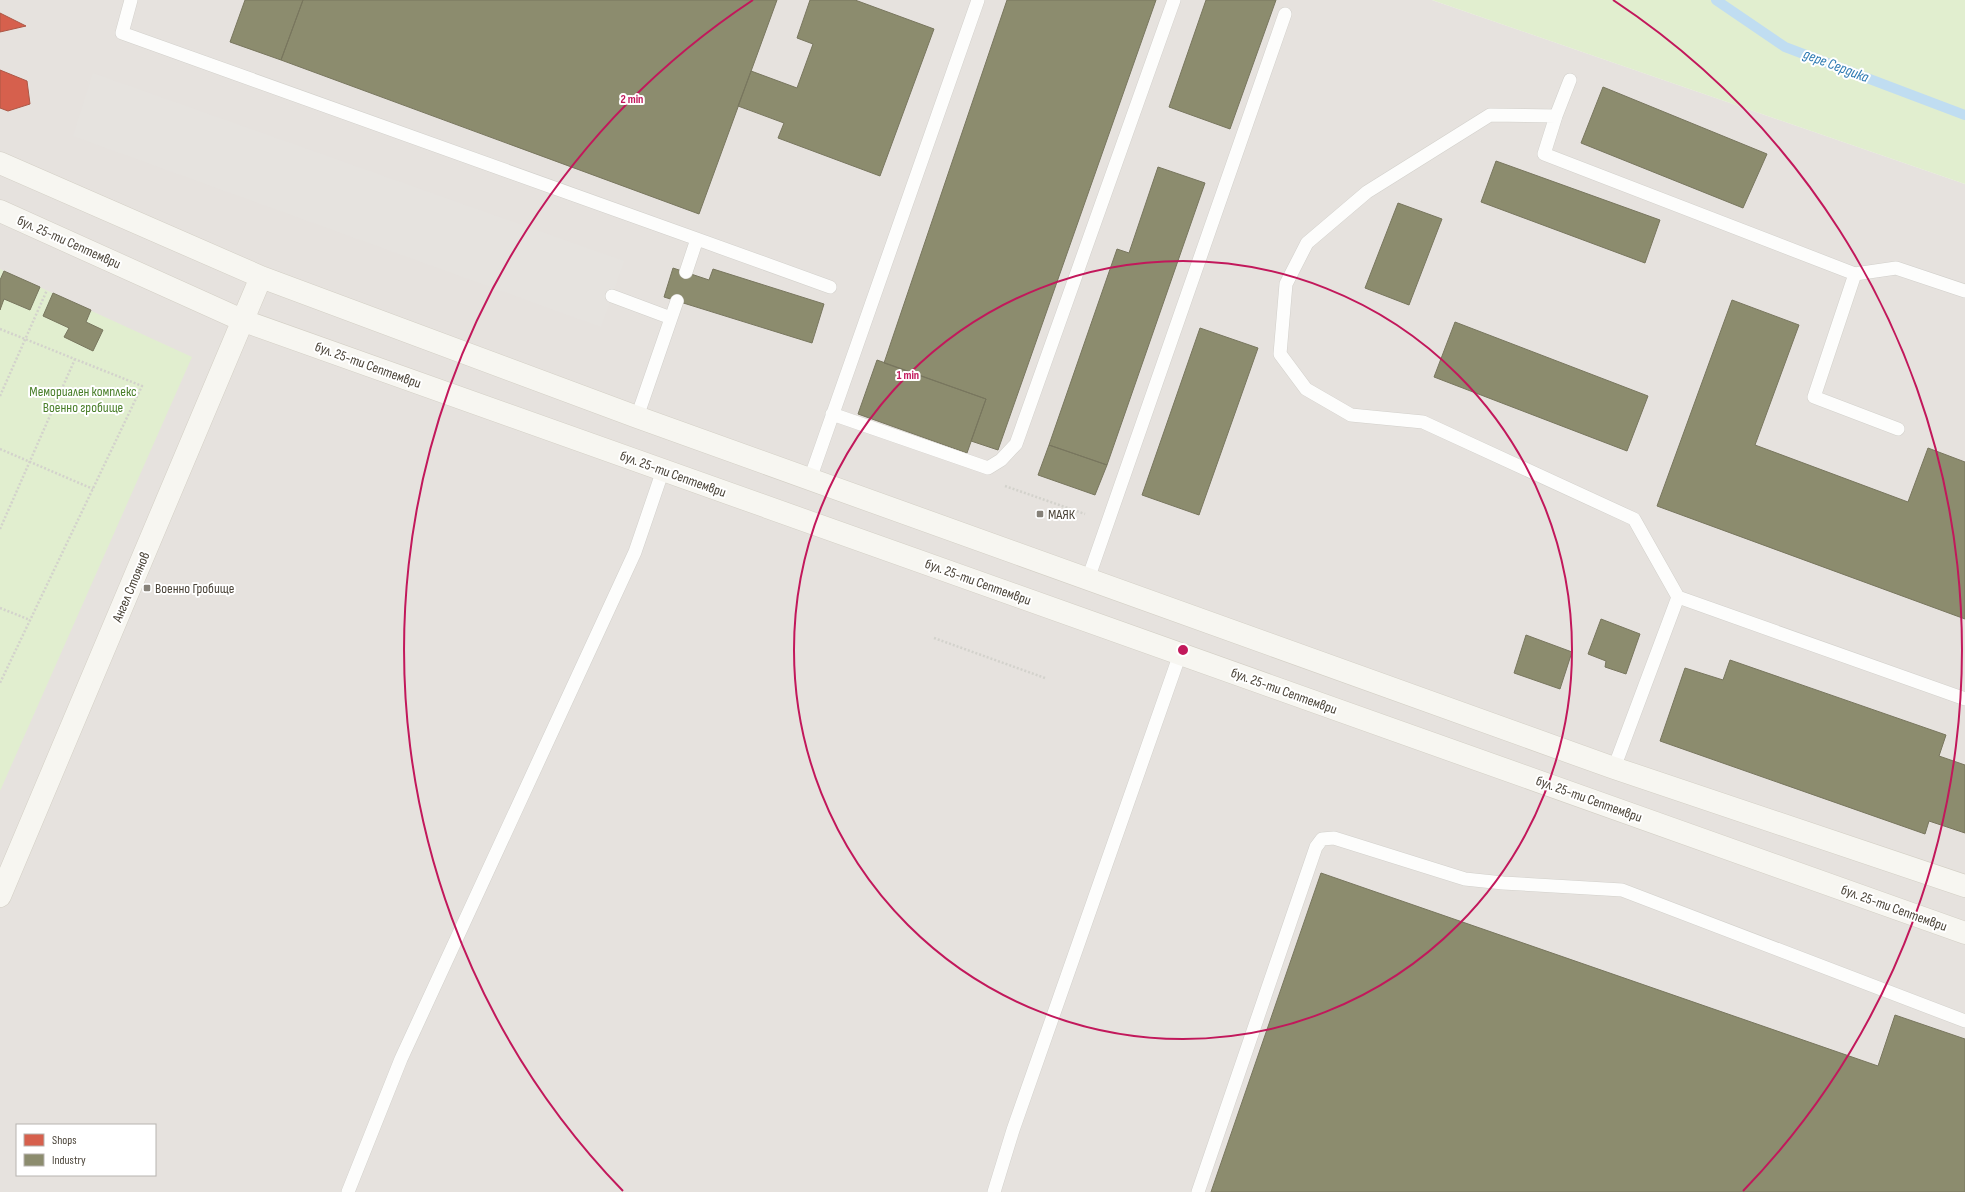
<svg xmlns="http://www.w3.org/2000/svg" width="1965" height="1192" viewBox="0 0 1965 1192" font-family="'Sofia Sans Condensed',sans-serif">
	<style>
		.industrial { fill: #e6e2de; fill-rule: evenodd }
		.green { fill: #e1eecf }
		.parking { fill: #e6e3df }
		.shops { fill: #d6604d; stroke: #ac5847 }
		.industry { fill: #8c8c6e; stroke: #78765e }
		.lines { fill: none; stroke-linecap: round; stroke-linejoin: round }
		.stream { stroke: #c0ddf1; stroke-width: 10 }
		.lane-casing { stroke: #d2d0cb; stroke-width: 14 }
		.secondary-casing { stroke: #d3cfc5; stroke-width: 23 }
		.path { stroke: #d3d2cc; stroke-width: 2.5; stroke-dasharray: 2 2; stroke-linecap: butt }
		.lane { stroke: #fdfdfc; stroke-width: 13 }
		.secondary { stroke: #f7f6f1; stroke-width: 22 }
		.ring { fill: none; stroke: #c2185b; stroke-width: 2 }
		.poi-dot { fill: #868178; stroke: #fff; stroke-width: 1.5 }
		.labels { text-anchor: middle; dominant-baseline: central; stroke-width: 4; stroke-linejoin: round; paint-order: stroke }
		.street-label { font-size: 14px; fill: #4b4439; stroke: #fff }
		.park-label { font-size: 14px; fill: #4a7f2a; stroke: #fff }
		.poi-label { font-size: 14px; fill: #4b4439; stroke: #fff; text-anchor: start }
		.water-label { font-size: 15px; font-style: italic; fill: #2e7ab2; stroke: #fff }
		.centre { fill: #c2185b; stroke: #fff; stroke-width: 2 }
		.ring-label { font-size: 12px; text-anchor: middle; font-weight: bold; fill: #c2185b; stroke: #fff; stroke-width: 4; stroke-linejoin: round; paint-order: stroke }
	</style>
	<rect width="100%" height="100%" fill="#f4f2ee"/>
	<path class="industrial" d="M0 0H1432L1965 184V1192H0ZM17 1125H155V1175H17Z"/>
	<path class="green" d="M1432 0H1965V184Z
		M0 269 192 357 0 791Z"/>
	<path class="parking" d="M93 73 624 261 601 327 73 136Z"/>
	<path class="shops" d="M0 13 26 26 0 32Z
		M0 70 27 81 30 104 8 111 0 108Z"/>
	<path class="industry" d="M245 0H303L281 60 230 42Z
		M303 0H777L699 214 281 60Z
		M810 0H855L934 29 880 176 778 138 784 123 738 106 751 71 797 88 813 44 797 38Z
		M1007 0H1156L998 450 971 441 986 399 884 363Z
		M1206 0H1276L1230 129 1169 107Z
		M1603 87 1767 154 1743 208 1581 143Z
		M1496 161 1660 220 1645 263 1481 202Z
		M1158 167 1205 183 1107 465 1049 445 1117 249 1129 253Z
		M1398 203 1442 219 1409 305 1365 288Z
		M673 268 709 280 713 269 824 304 812 343 664 297Z
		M4 271 40 287 30 310 4 299 0 310V280Z
		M53 293 91 310 86 322 103 330 93 351 64 337 69 328 43 316Z
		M1732 300 1799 325 1755 445 1908 502 1928 448 1965 462V619L1657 506Z
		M1455 322 1648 396 1627 451 1434 377Z
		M1200 328 1258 348 1199 515 1142 495Z
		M877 360 986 399 967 453 858 414Z
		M1049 445 1107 465 1095 495 1038 475Z
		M1601 619 1640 634 1626 674 1605 667 1606 661 1588 654Z
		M1526 635 1572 652 1560 689 1514 673Z
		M1730 660 1946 735 1939 756 1965 765V833L1929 821 1925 834 1660 741 1685 668 1723 680Z
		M1321 873 1878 1066 1895 1015 1965 1039V1192H1211Z"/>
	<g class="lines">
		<path class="stream" d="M1716 0 1785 47 1965 115"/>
		<g class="lane-casing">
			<path id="lane" d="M131 0 122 33 697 239 686 272
				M1570 80 1556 116 1544 154 1855 274
				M1556 116 1490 115 1367 192 1307 243 1286 284 1280 354 1306 389 1351 415 1423 422 1634 519 1678 597
				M697 239 830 287
				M612 296 671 318
				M832 414 988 468 1001 460 1016 444 1174 0
				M637 417 677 301
				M1898 429 1814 397 1855 274 1896 268 1965 291
				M810 479 978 0
				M1088 579 1285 14
				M1614 768 1678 597 1965 699
				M348 1192 401 1059 635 552 663 470
				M994 1192 1013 1130 1180 654
				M1198 1192 1316 847 1322 839 1334 838 1465 879 1503 883 1622 890 1965 1021"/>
		</g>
		<g class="secondary-casing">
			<path id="secondary" d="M0 163 261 277 637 417 1614 768 1965 886
				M0 211 244 321 1965 933
				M0 896 261 277"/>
		</g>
		<path class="path" d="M0 329 142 386 0 683
			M0 396 47 290
			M0 449 93 489
			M1005 486 1085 514
			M0 529 75 359
			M0 608 30 620
			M934 638 1045 678"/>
		<use href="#lane" class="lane"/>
		<use href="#secondary" class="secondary"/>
	</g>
	<g class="ring">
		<circle cx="1183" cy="650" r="389"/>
		<path d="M623 1191A779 779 0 0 1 753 0M1613 0A779 779 0 0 1 1743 1191"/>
	</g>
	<g class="poi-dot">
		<rect x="1036" y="510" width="8" height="8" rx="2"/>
		<rect x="143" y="584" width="8" height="8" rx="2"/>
	</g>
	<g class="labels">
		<g class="street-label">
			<text transform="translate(69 242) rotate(24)">бул. 25-ти Септември</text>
			<text transform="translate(368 365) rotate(20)">бул. 25-ти Септември</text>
			<text transform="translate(673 474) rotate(20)">бул. 25-ти Септември</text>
			<text transform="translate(978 582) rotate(20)">бул. 25-ти Септември</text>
			<text transform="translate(131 587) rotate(-67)">Ангел Стоянов</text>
			<text transform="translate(1284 691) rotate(20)">бул. 25-ти Септември</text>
			<text transform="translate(1589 799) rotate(20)">бул. 25-ти Септември</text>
			<text transform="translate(1894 908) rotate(20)">бул. 25-ти Септември</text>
		</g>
		<g class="park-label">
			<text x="83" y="391">Мемориален комплекс<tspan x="83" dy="16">Военно гробище</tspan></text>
		</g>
		<g class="poi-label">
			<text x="1048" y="514">МАЯК</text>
			<text x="155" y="588">Военно Гробище</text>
		</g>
		<g class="water-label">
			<text transform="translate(1836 66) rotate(21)">дере Сердика</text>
		</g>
	</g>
	<circle cx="1183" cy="650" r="6" class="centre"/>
	<g class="ring-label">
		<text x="632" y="103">2 min</text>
		<text x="908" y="379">1 min</text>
	</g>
	<rect x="16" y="1124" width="140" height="52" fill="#ffffff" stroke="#b7b4b0"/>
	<rect x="24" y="1134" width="20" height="12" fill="#d6604d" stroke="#b7b4b0"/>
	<text x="52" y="1144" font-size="12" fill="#4b4439">Shops</text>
	<rect x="24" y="1154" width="20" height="12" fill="#8c8c6e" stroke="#b7b4b0"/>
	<text x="52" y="1164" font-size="12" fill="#4b4439">Industry</text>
</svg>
